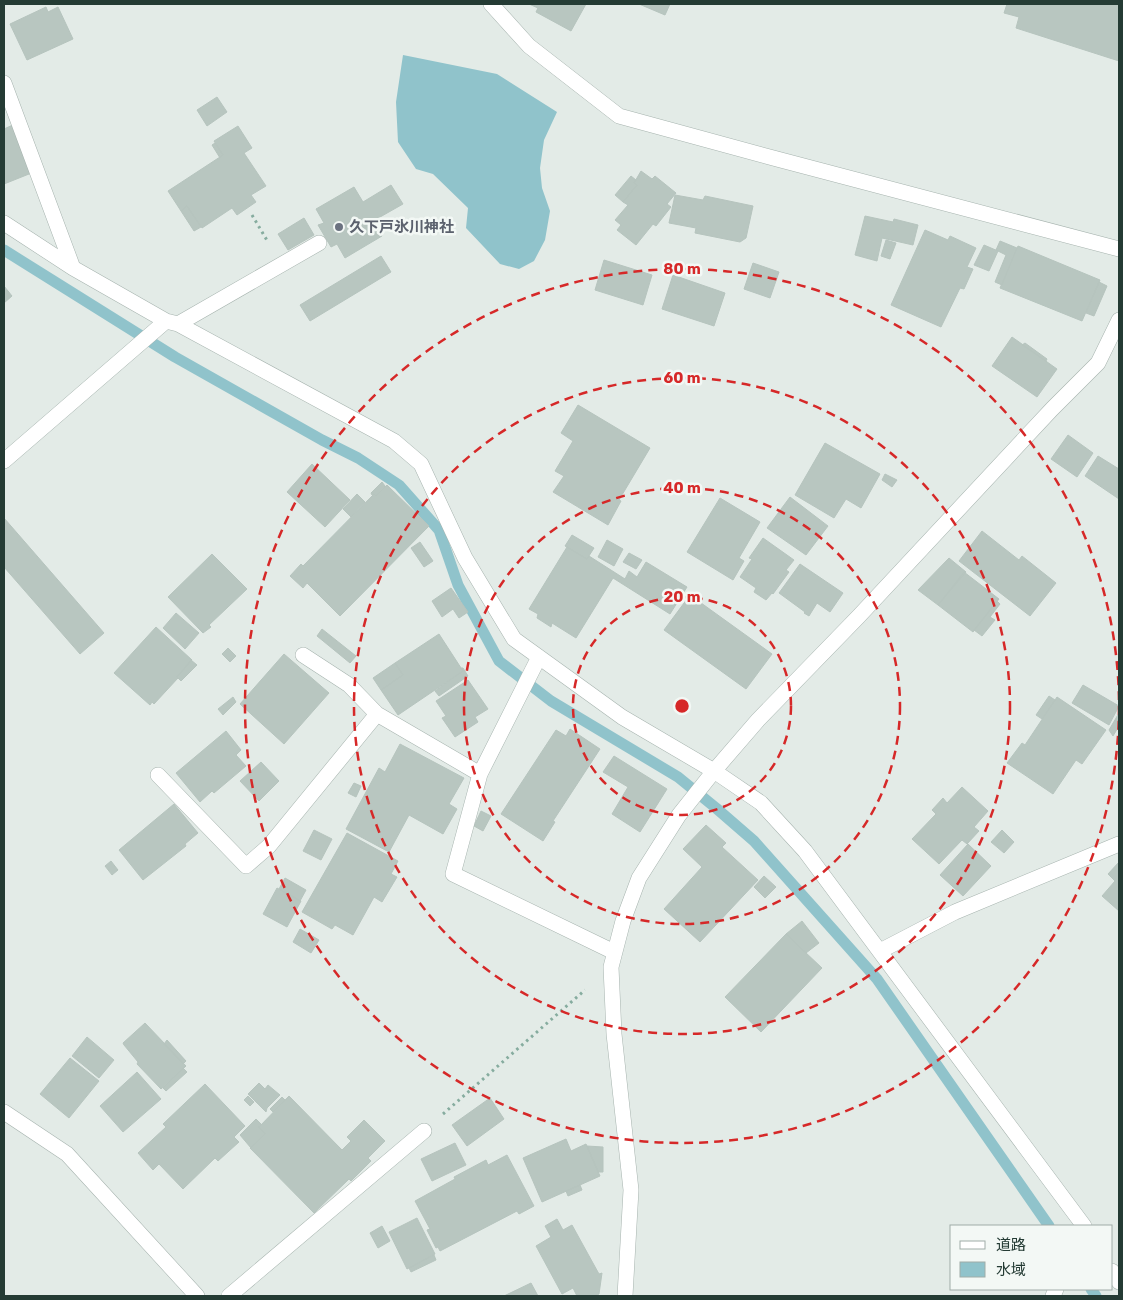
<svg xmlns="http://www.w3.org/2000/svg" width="1123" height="1300" viewBox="0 0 1123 1300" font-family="Rubik,'Noto Sans JP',sans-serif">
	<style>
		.water { fill: #90c3cb }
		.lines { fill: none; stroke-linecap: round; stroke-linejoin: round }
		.stream { stroke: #90c3cb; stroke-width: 11 }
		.building { fill: #b8c6c0; stroke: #b6c4be }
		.minor-casing { stroke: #a6b3ae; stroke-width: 16 }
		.path { stroke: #86ac9f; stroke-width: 3; stroke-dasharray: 2.5 4; stroke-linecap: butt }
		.minor { stroke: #fff; stroke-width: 15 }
		.ring { fill: none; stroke: #d62828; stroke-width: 2.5; stroke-dasharray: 9 6 }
		.worship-dot { fill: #6b7280; stroke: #f3f8f5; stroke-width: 2 }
		.labels { text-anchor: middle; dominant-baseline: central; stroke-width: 5; stroke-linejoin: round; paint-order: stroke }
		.worship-label { font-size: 15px; font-weight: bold; fill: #5b616d; stroke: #f3f8f5; text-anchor: start }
		.centre { fill: #d62828; stroke: #f3f8f5; stroke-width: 2.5 }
		.ring-label { font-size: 15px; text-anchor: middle; font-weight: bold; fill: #d62828; stroke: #f3f8f5; stroke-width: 5; stroke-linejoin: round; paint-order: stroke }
	</style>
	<rect width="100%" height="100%" fill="#e3ebe7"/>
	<path class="water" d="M403 55 497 74 557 112 544 140 540 168 542 188 550 211 545 240 534 261 519 269 500 264 466 228 468 208 433 174 416 169 398 142 396 102Z"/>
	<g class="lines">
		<path class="stream" d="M4 250 175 357 322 440 358 458 399 485 439 530 458 585 499 661 551 701 678 777 716 808 754 841 877 979 1049 1226
			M1091 1289 1096 1296"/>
	</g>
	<path class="building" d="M529 4H586L571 31 536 12 538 8Z
		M639 4H670L665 15Z
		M1007 4H1119V61L1016 28 1019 17 1004 13Z
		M46 7 48 12 58 7 73 39 27 60 10 24Z
		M217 97 227 112 207 126 197 110Z
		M15 124 34 172 4 184V129Z
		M238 126 252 148 244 153 266 186 251 195 256 202 237 215 232 208 202 228 187 206 181 211 168 191 223 155 214 141Z
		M215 143 223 155 220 158 212 145Z
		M641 171 652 179 655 176 676 193 667 204 671 207 656 226 653 224 636 245 617 230 621 225 615 220 628 205 623 202 637 185 634 183Z
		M631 176 636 180 634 183 637 185 623 202 615 195Z
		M391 185 403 204 373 221 382 236 345 258 337 244 331 247 318 225 324 223 316 209 354 187 363 202Z
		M675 195 703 200 705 196 753 206 746 238 740 242 695 233 696 228 669 223Z
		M187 206 201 227 194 231 181 211Z
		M865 216 893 222 894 219 918 225 913 245 882 238 877 261 855 255Z
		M304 218 314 235 288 250 278 234Z
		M925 230 948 240 950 236 976 248 967 267 973 269 964 289 960 288 941 327 891 305Z
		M886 240 896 243 890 259 881 256Z
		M1000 241 1017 248 1002 285 995 282 1006 255 996 250Z
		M984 245 998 251 989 271 974 265Z
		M1018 246 1100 280 1082 321 1000 288Z
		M381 256 391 272 310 321 300 305Z
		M604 260 652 275 643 305 595 290Z
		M753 263 779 272 770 298 744 289Z
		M673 275 725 293 714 326 662 309Z
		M1099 282 1107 286 1094 316 1086 313Z
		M4 286 12 296 4 303Z
		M1012 337 1057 369 1037 397 992 366Z
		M1025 343 1047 359 1046 361 1022 345Z
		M578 405 650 448 619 500 621 501 608 525 553 492 564 476 555 471 573 441 561 433Z
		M1068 435 1093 453 1077 477 1051 459Z
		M825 443 880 474 861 508 846 499 834 518 795 495Z
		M1098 456 1119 469V499L1085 476Z
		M312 464 350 500 325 527 287 492Z
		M885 474 897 480 892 487 882 480Z
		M382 482 385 486 376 496 374 494 372 495 371 493Z
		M387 485 429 526 340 616 307 583 303 588 290 576 301 564 303 566 374 494 376 496Z
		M357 494 365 502 351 517 343 509Z
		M790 497 828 526 806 555 767 528Z
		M720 498 760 522 739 558 744 561 733 580 687 552Z
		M4 518 104 633 80 654 4 567Z
		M982 531 1019 560 1022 556 1056 583 1030 616 959 561Z
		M572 535 594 548 587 559 565 546Z
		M763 538 794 560 786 570 789 572 773 594 772 593 766 600 754 592 756 588 740 577 752 559 749 558Z
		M607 540 623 549 614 566 598 557Z
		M420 542 433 561 424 567 411 548Z
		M567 547 587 559 589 556 625 579 629 571 637 577 646 562 687 587 670 614 613 578 576 638 552 623 551 627 537 618 538 614 529 609Z
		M629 553 642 560 636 569 623 562Z
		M212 554 247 589 209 625 211 627 203 633 168 597Z
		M949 558 966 572 938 605 918 590Z
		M800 564 843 593 830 612 817 603 809 616 804 613 805 612 779 593Z
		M964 572 999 599 973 632 938 605Z
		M451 588 468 612 459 618 453 609 442 617 432 601Z
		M690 595 772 654 746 689 664 630Z
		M997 601 1000 604 990 617 995 620 982 636 974 630Z
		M176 613 199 633 185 649 163 628Z
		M156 627 192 660 177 677 178 678 154 704 152 702 150 705 114 673Z
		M322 629 356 656 350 663 317 636Z
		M439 634 463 671 398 715 381 690 403 675 395 663Z
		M228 648 236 656 230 662 222 654Z
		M284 654 329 693 284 744 240 704Z
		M191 660 197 665 181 681 177 677Z
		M395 663 403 675 381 690 373 678Z
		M461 668H463L468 676 439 696 435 691 463 671Z
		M468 680 488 709 475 717 478 722 455 737 442 718 446 716 436 701Z
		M1083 685 1119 706 1109 725 1072 703Z
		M1049 696 1055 700 1042 719 1036 715Z
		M233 697 236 702 223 715 218 709Z
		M1057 697 1106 730 1082 764 1076 760 1053 794 1007 763 1022 743 1025 745Z
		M1119 713V726L1113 736 1109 730Z
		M570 729 600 749 553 821 555 822 543 841 501 814 556 730 566 736Z
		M226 731 241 750 236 755 246 766 214 793 212 791 200 802 176 773Z
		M400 744 464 778 449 804 457 809 443 834 409 815 389 852 346 829 379 768 385 772Z
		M614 756 667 789 640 832 612 814 628 787 603 772Z
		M261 762 279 781 259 801 240 781Z
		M354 783 361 786 356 797 348 793Z
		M962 787 988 811 974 827 979 831 967 844 962 840 939 864 912 839 936 814 932 810 943 798 947 803Z
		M174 804 198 833 185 844 186 846 143 880 119 850Z
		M481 811 491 816 483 831 474 826Z
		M706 825 726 843 722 847 758 880 700 942 664 909 702 867 683 849Z
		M314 830 332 839 321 860 303 851Z
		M1002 830 1014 842 1004 853 991 842Z
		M347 833 398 861 391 874 397 877 382 902 374 897 353 935 335 925 332 929 302 912Z
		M968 844 991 866 963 896 940 875Z
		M111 861 118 870 112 875 105 866Z
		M1119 862V911L1102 896 1115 881 1108 874Z
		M764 876 776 887 765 898 754 887Z
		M285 878 306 890 300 901 279 889Z
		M277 888 301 901 287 927 263 914Z
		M802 921 819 943 806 953 786 934Z
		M300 929 319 940 311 953 293 942Z
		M786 934 822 968 761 1032 725 997Z
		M145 1023 186 1066 161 1089 137 1064 138 1062 124 1045 123 1043Z
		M87 1037 114 1060 99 1078 72 1056Z
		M167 1040 186 1061 183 1064 164 1044Z
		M70 1058 99 1081 69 1118 40 1094Z
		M183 1068 187 1072 166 1091 163 1088Z
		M137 1072 161 1099 123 1132 100 1106Z
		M259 1083 265 1089 268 1085 280 1095 267 1108 266 1112 248 1094Z
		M205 1084 245 1126 234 1137 239 1142 218 1161 215 1158 183 1189 159 1164 153 1170 138 1153 166 1127 163 1124Z
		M248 1096 254 1102 250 1106 244 1100Z
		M289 1096 342 1150 351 1141 347 1137 364 1120 385 1141 368 1158 371 1161 351 1181 349 1179 314 1213 250 1148 265 1134 259 1127Z
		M282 1097 285 1100 273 1112 270 1109Z
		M490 1098 504 1119 467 1146 452 1125Z
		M256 1119 261 1124 259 1127 265 1134 251 1148 240 1135Z
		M566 1139 571 1151 586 1144 600 1176 542 1202 523 1158Z
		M455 1143 466 1165 432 1181 421 1159Z
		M587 1146 603 1147V1172H598Z
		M507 1155 534 1206 519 1214 517 1211 440 1251 438 1247 436 1248 427 1230 430 1229 415 1201 455 1179 454 1177 486 1160 488 1165Z
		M580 1185 582 1190 568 1196 566 1191Z
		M417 1218 435 1254 407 1269 389 1232Z
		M557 1219 563 1230 572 1225 599 1274 602 1273 599 1294 595 1296H577L573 1288 562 1294 536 1246 551 1237 545 1226Z
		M382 1226 390 1241 378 1248 370 1233Z
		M434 1255 436 1260 411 1272 409 1268Z
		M531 1283 538 1296H504Z"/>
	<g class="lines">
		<g class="minor-casing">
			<path id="minor" d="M491 4 529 46 619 116 777 159 1119 249
				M4 83 73 268
				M4 223 73 268 166 321 178 324 394 441 421 464 465 558 514 639 622 717 714 771 761 803 805 851 1084 1226
				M178 324 319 243
				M4 461 166 321
				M303 655 349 685 377 714 480 774
				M539 657 480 774 453 874 614 952
				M158 775 246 866 269 846 377 714
				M880 951 955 912 1119 844
				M4 1112 67 1154 197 1296
				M1112 1271 1119 1282
				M229 1296 424 1131
				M625 1296 631 1190 614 1034 611 967 623 921 639 878 679 815 714 771 758 720 859 616 1052 409 1098 363 1119 320
				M1053 1296 1056 1289"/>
		</g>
		<path class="path" d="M252 215 268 242
			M443 1114 585 990"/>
		<use href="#minor" class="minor"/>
	</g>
	<g class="ring">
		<circle cx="682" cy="706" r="109"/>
		<circle cx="682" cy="706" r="218"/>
		<circle cx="682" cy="706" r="328"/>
		<circle cx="682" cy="706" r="437"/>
	</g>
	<circle class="worship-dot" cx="339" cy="227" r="5"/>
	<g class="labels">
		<g class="worship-label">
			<text x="349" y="227">久下戸氷川神社</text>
		</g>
	</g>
	<circle cx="682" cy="706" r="8" class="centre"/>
	<g class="ring-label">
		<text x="682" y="274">80 m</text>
		<text x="682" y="383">60 m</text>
		<text x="682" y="493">40 m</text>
		<text x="682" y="602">20 m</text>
	</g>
	<rect width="1123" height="1300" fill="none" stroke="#243b34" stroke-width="10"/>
	<rect x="950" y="1225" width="162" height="65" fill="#f3f8f5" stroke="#a0aca8"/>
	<rect x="960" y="1241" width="25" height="8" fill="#ffffff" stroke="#a0aca8"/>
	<text x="996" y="1250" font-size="15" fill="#243b34">道路</text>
	<rect x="960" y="1262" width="25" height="15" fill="#90c3cb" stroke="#a0aca8"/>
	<text x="996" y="1275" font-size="15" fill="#243b34">水域</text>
</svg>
